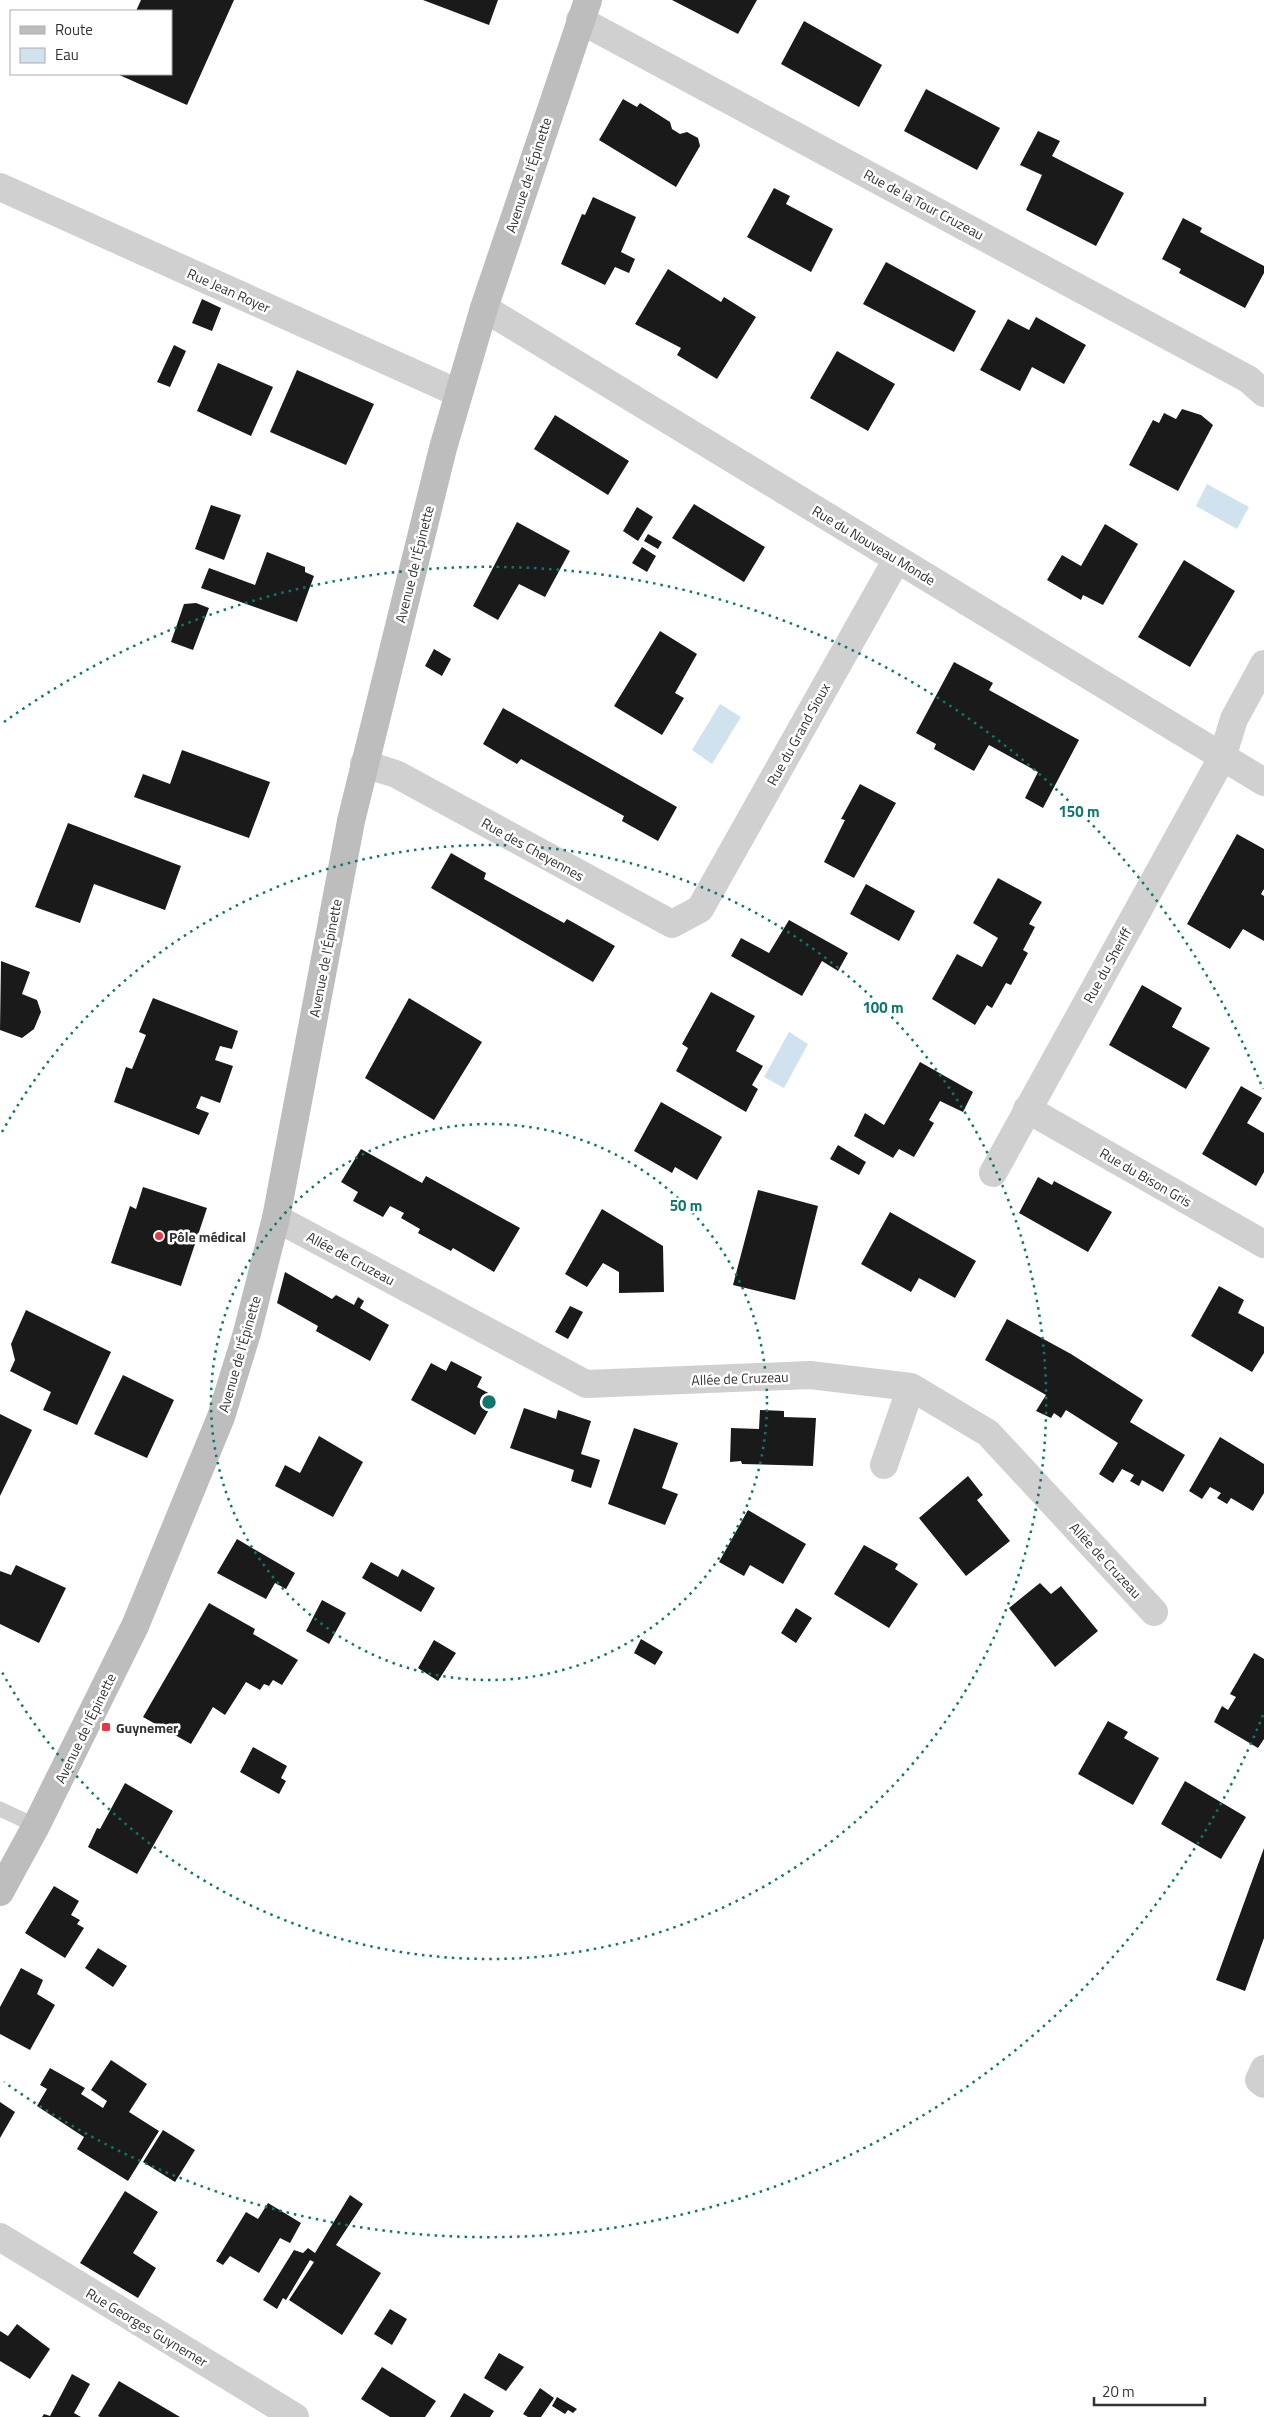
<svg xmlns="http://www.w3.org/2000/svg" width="1264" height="2417" viewBox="0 0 1264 2417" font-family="'Titillium Web',sans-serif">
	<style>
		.water { fill: #cfe2ee }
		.building { fill: #1a1a1a }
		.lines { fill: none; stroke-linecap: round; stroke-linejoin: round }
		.lane { stroke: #d0d0d0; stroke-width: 15 }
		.street { stroke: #d0d0d0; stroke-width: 28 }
		.secondary { stroke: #bdbdbd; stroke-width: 28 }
		.ring { fill: none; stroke: #0f766e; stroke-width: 2.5; stroke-dasharray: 2.5 5 }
		.poi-dot { fill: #e63946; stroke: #fff; stroke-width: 2 }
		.labels { text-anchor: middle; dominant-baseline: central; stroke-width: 5; stroke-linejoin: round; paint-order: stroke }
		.street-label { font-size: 14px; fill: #333; stroke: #fff }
		.poi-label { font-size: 14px; font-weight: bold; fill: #333; stroke: #fff; text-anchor: start }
		.centre { fill: #0f766e; stroke: #fff; stroke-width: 2.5 }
		.ring-label { font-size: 15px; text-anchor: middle; font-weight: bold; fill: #0f766e; stroke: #fff; stroke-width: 5; stroke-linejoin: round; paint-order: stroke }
	</style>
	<rect width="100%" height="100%" fill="#fff"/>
	<path class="water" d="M1207 484 1249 507 1237 529 1196 506Z
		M720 704 741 717 712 764 692 750Z
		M789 1032 808 1044 784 1088 764 1077Z"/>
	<path class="building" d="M141 0H234L187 105 117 74H171V11H136Z
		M423 0H498L489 25Z
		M672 0H757L738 34Z
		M804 21 882 65 859 107 781 64Z
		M926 89 1000 128 977 170 904 131Z
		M623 99 637 107 640 103 670 122 672 129 680 134 687 132 698 138 700 146 676 187 599 140Z
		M1038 131 1060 141 1052 156 1124 193 1096 246 1026 210 1042 175 1020 165Z
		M774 188 790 196 786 204 833 229 811 272 747 237Z
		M593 197 636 217 621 252 635 259 629 273 615 267 605 285 561 264 582 214 585 215Z
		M1183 218 1202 228 1200 232 1264 266V273L1245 308 1179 273 1181 269 1162 259Z
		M886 262 976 311 954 352 863 304Z
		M668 269 721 302 724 297 756 317 717 379 677 355 681 348 635 324Z
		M202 299 221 308 212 331 192 323Z
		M1036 317 1086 345 1064 384 1032 367 1020 391 980 370 1008 319 1029 330Z
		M174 345 186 351 170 387 157 382Z
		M837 351 895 384 868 431 810 398Z
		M218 363 273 387 251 436 197 411Z
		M297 370 374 404 346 465 270 432Z
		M1182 409 1201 415 1213 425 1178 491 1129 465 1153 420 1159 423 1164 413 1176 419Z
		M555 415 629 461 608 495 534 449Z
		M694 504 765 547 744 582 672 538Z
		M211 505 241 515 224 560 195 549Z
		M637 507 653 517 638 541 623 531Z
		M517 522 570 551 545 597 519 584 498 620 473 606Z
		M1105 524 1138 544 1103 605 1083 595 1081 600 1047 580 1062 555 1081 566Z
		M648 534 662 542 658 549 644 541Z
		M642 547 656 556 647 572 632 563Z
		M267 552 305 567V572L314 576 297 622 201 588 209 568 255 585Z
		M1184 560 1235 591 1190 667 1138 637Z
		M196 603 209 608 193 650 171 642 184 604Z
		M660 631 697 654 675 693 684 698 662 735 614 706Z
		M434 649 451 659 442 676 425 666Z
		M954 662 993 683 989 690 1079 740 1043 808 1025 798 1038 772 989 745 974 771 934 749 936 744 916 733Z
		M503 708 677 807 658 841 622 821 624 816 521 759 517 764 483 744Z
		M182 750 270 782 249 838 134 797 143 774 170 784Z
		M860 784 896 803 854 878 824 862 845 820 841 819Z
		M68 823 181 866 165 910 94 884 80 923 35 907Z
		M1237 834 1264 849V889L1261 894 1264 896V941L1243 929 1230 949 1187 924Z
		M451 853 486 873 484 879 564 923 567 919 615 946 593 982 431 888Z
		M998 878 1042 902 1029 924 1035 927 1023 950 1028 953 1011 985 1006 983 992 1008 987 1005 975 1025 932 999 957 954 982 967 998 938 973 923Z
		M866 884 915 911 899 941 850 914Z
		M789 920 848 953 838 971 822 961 802 996 731 956 741 938 769 953Z
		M1 961 30 972 22 994 37 1000 41 1012 34 1029 22 1038 0 1030Z
		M1142 985 1182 1008 1172 1027 1210 1048 1186 1089 1109 1045Z
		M711 992 755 1016 736 1051 763 1066 752 1085 758 1089 746 1112 676 1071 688 1048 682 1044Z
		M153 998 238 1031 232 1049 220 1046 215 1060 233 1066 220 1103 201 1096 196 1108 209 1113 199 1135 114 1102 126 1067 132 1069 146 1035 139 1032Z
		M409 998 482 1042 434 1120 365 1078Z
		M920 1062 973 1092 963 1112 940 1101 929 1120 934 1123 914 1157 899 1149 893 1158 854 1136 865 1113 884 1125Z
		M1241 1086 1262 1098 1247 1123 1264 1133V1172L1256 1186 1202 1154Z
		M661 1102 722 1137 697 1180 675 1167 672 1173 634 1151Z
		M838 1145 866 1162 859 1175 830 1159Z
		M361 1149 422 1183 426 1176 520 1228 494 1272 453 1248 451 1251 418 1233 420 1229 401 1218 404 1213 390 1206 383 1217 353 1201 358 1192 341 1182Z
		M1038 1177 1052 1185 1054 1181 1112 1212 1088 1252 1019 1213Z
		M143 1187 207 1208 181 1286 111 1263 130 1206 136 1209Z
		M758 1190 818 1206 795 1300 733 1285Z
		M602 1209 663 1246 664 1292 619 1293V1272L603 1263 587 1287 565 1274Z
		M890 1212 976 1261 955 1298 919 1278 911 1292 861 1264Z
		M285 1272 332 1299 336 1295 354 1305 358 1297 364 1301 360 1308 389 1325 370 1361 316 1331 318 1326 277 1303Z
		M1219 1286 1244 1300 1238 1313 1264 1327V1353L1252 1372 1191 1336Z
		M570 1306 583 1312 568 1339 555 1332Z
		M26 1310 111 1352 77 1425 43 1410 51 1392 10 1371 15 1360 11 1344Z
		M1007 1319 1071 1354 1143 1400 1130 1422 1185 1455 1163 1492 1142 1480 1139 1486 1130 1481 1134 1475 1122 1469 1113 1483 1099 1474 1118 1443 1066 1410 1061 1418 1054 1413 1051 1418 1036 1411 1046 1395 985 1360Z
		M451 1361 482 1377 477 1387 496 1397 475 1435 411 1400 431 1363 446 1371Z
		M123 1375 174 1400 147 1458 94 1434Z
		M524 1408 556 1419 558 1410 591 1421 581 1454 600 1460 591 1488 571 1481 574 1470 510 1448Z
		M760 1410 784 1411V1417L816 1418 813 1466 742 1464 741 1461 730 1462 731 1428 759 1429Z
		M0 1414 32 1430 0 1496Z
		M634 1428 678 1443 662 1488 678 1494 665 1525 608 1504Z
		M319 1436 363 1462 333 1517 275 1486 285 1465 300 1473Z
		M1220 1437 1264 1464V1493L1253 1511 1231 1498 1227 1504 1217 1498 1221 1493 1210 1487 1202 1499 1189 1491Z
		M968 1476 983 1495 977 1500 1010 1541 966 1576 919 1518Z
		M748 1510 806 1544 783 1584 750 1565 744 1576 719 1562Z
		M237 1539 295 1573 286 1589 275 1583 266 1599 217 1573Z
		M864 1545 898 1564 895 1569 918 1584 889 1628 834 1594Z
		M371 1562 398 1577 402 1569 435 1588 421 1612 362 1578Z
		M16 1565 66 1588 39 1643 0 1624V1571L11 1575Z
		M1040 1583 1051 1594 1061 1586 1098 1631 1055 1667 1009 1608Z
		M322 1600 346 1613 329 1644 306 1631Z
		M209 1603 255 1629 253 1634 298 1660 282 1685 273 1680 269 1686 264 1684 260 1690 246 1682 225 1715 213 1707 191 1744 143 1717Z
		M796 1608 812 1618 796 1643 781 1633Z
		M641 1639 663 1652 655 1665 634 1653Z
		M434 1640 456 1653 438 1681 418 1668Z
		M1254 1653 1264 1659V1739L1258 1748 1214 1722 1222 1706 1228 1710 1236 1697 1230 1694Z
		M1108 1721 1128 1732 1124 1738 1159 1758 1133 1805 1078 1774Z
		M253 1747 287 1766 281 1778 286 1781 279 1794 240 1772Z
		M1185 1781 1246 1817 1221 1859 1161 1824Z
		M125 1783 173 1811 137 1874 88 1847 97 1828 100 1829Z
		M1264 1848V1938L1245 1991 1216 1980Z
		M54 1886 79 1901 71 1915 80 1920 77 1924 84 1928 65 1958 25 1933Z
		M98 1948 127 1966 113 1987 85 1968Z
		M21 1968 43 1980 37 1994 55 2005 30 2050 0 2034V2007Z
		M111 2060 147 2084 129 2112 159 2131 128 2181 77 2149 84 2137 37 2106 47 2089 40 2085 50 2068 85 2088 81 2094 103 2108 107 2101 91 2090Z
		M0 2102 15 2112 0 2138Z
		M163 2130 195 2150 175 2182 143 2162Z
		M125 2191 158 2212 133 2253 156 2268 138 2298 80 2263Z
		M350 2195 363 2204 336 2245 381 2273 342 2335 289 2300 314 2262 310 2260 286 2300 283 2298 277 2309 263 2300 294 2250 303 2253 308 2248 315 2253Z
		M268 2203 301 2223 290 2243 280 2238 259 2273 230 2256 223 2265 216 2261 246 2212 258 2219Z
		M390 2309 407 2319 392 2345 374 2334Z
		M17 2324 50 2349 30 2379 0 2361V2331L8 2336Z
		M499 2353 524 2367 506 2391 484 2378Z
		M382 2367 436 2401 425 2417H390L361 2399Z
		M72 2374 90 2384 74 2413 81 2417H42L44 2414 50 2416Z
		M119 2381 180 2417H100L98 2416Z
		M540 2388 554 2398 541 2417H528L523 2414Z
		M464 2393 494 2411 490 2417H450Z
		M557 2397 577 2409 573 2413 568 2410 565 2414 552 2406Z"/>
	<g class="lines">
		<path class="lane" d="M0 1809 36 1826"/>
		<path class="street" d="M580 20 1248 379 1264 393
			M0 187 458 393
			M484 308 1264 782
			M364 764 396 774 672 924 700 909 897 559
			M1027 1109 1264 1244
			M993 1173 1222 758 1234 719 1264 664
			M276 1218 586 1384 810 1375 911 1387 988 1433 1154 1612
			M884 1465 911 1387
			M1264 2069 1259 2080 1264 2084
			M0 2237 295 2417"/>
		<path class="secondary" d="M0 1892 36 1826 135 1626 221 1417 247 1333 276 1218 351 821 443 448 484 308 588 0"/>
	</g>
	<g class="ring">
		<circle cx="489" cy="1402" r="278"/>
		<path d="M2 1132A557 557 0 1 1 2 1672"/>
		<path d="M1263 1715A835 835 0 0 1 4 2082M4 722A835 835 0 0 1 1263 1089"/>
	</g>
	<g class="poi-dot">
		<circle cx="159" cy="1236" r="5"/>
		<rect x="101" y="1722" width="10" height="10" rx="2.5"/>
	</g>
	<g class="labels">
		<g class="street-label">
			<text transform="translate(528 175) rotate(-72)">Avenue de l'Épinette</text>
			<text transform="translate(924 204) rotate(28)">Rue de la Tour Cruzeau</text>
			<text transform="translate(229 290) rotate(24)">Rue Jean Royer</text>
			<text transform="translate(874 545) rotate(31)">Rue du Nouveau Monde</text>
			<text transform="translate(414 564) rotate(-76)">Avenue de l'Épinette</text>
			<text transform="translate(798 734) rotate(-61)">Rue du Grand Sioux</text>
			<text transform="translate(533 849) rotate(29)">Rue des Cheyennes</text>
			<text transform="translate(325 958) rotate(-79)">Avenue de l'Épinette</text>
			<text transform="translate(1107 965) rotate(-61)">Rue du Sheriff</text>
			<text transform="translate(1146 1177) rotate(30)">Rue du Bison Gris</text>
			<text transform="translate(351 1258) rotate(28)">Allée de Cruzeau</text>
			<text transform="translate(239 1354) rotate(-74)">Avenue de l'Épinette</text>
			<text transform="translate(740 1378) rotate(-2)">Allée de Cruzeau</text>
			<text transform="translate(1106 1560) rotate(47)">Allée de Cruzeau</text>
			<text transform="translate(85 1728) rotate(-64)">Avenue de l'Épinette</text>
			<text transform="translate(147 2327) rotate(31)">Rue Georges Guynemer</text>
		</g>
		<g class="poi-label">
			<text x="169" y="1236">Pôle médical</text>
			<text x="116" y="1727">Guynemer</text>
		</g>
	</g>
	<circle cx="489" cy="1402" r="8" class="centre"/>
	<g class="ring-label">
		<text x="1079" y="817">150 m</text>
		<text x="883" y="1013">100 m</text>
		<text x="686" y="1211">50 m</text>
	</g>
	<rect x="10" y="10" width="162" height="65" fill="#ffffff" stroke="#adadad"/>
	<rect x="20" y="26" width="25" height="8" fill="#bdbdbd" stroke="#adadad"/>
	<text x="55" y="35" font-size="15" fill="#333333">Route</text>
	<rect x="20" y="48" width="25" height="15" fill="#cfe2ee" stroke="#adadad"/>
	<text x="55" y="60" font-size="15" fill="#333333">Eau</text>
	<path d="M1094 2397v8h111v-8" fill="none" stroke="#333333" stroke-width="2.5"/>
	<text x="1102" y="2397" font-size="15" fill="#333333" stroke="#ffffff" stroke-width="4" paint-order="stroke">20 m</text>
</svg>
